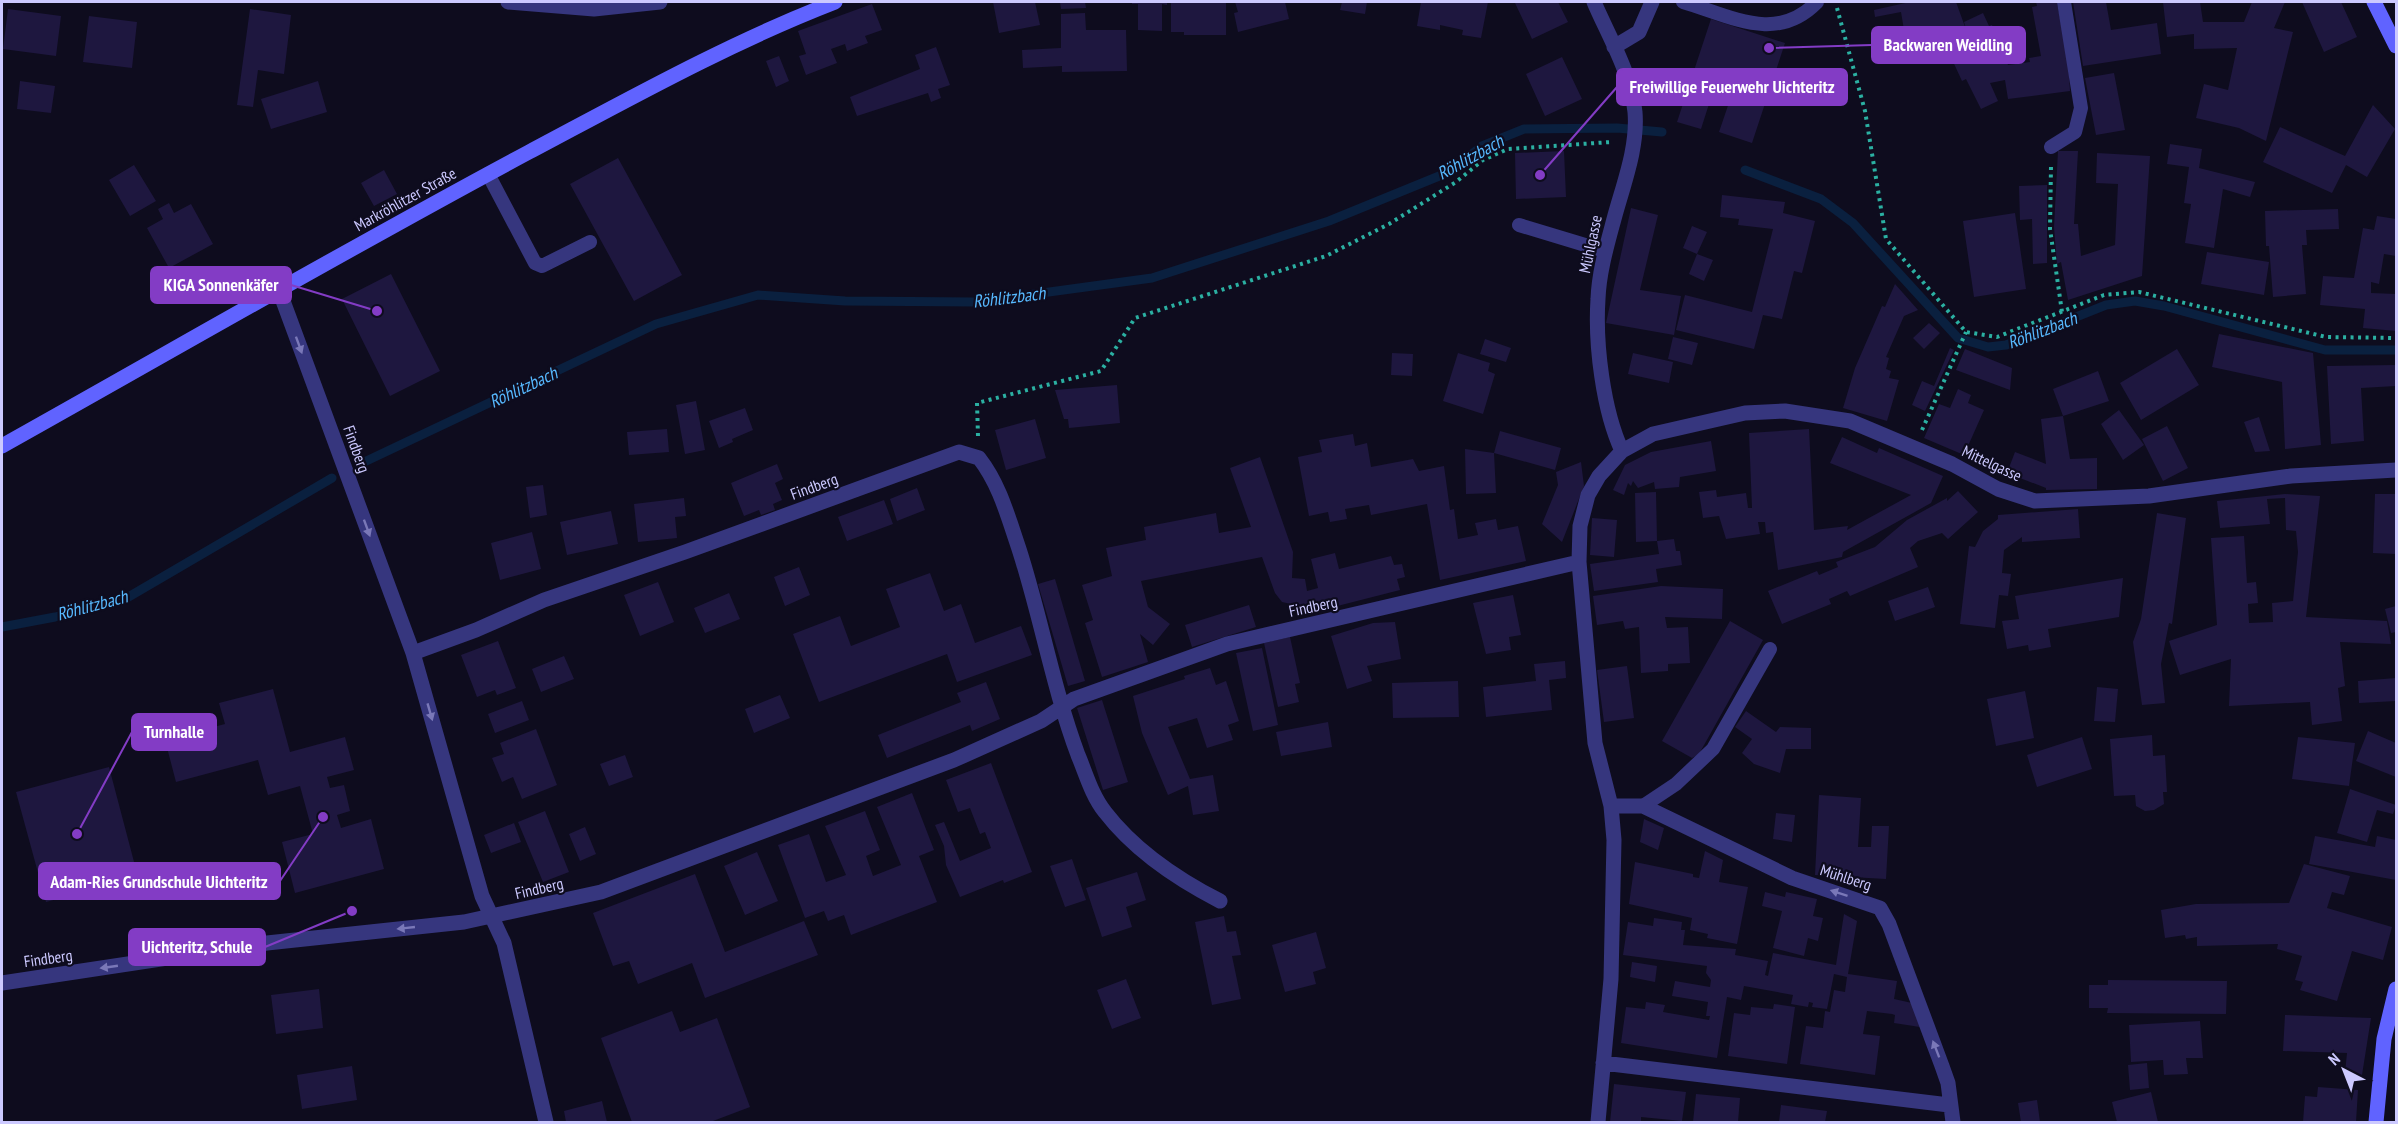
<svg xmlns="http://www.w3.org/2000/svg" width="2398" height="1124" viewBox="0 0 2398 1124" font-family="'PT Sans Narrow',sans-serif">
	<style>
		.lines { fill: none; stroke-linecap: round; stroke-linejoin: round }
		.stream { stroke: #0a203f; stroke-width: 9 }
		.building { fill: #1e173f }
		.path { stroke: #2bb0a2; stroke-width: 4; stroke-dasharray: 3 4.5; stroke-linecap: butt }
		.lane { stroke: #36367e; stroke-width: 14 }
		.street { stroke: #36367e; stroke-width: 15 }
		.secondary { stroke: #6063ff; stroke-width: 15 }
		.oneway { fill: #7a78b8 }
		.labels { text-anchor: middle; dominant-baseline: central; stroke-width: 4.5; stroke-linejoin: round; paint-order: stroke }
		.street-label { font-size: 16px; fill: #ccc9ff; stroke: #0e0c1e }
		.water-label { font-size: 18px; font-style: italic; fill: #57b9ff; stroke: #0e0c1e }
		.leader { fill: none; stroke: #833cc5; stroke-width: 2 }
		.callout-dot { fill: #833cc5; stroke: #0e0c1e; stroke-width: 2 }
		.callout { fill: #833cc5; stroke: #833cc5; stroke-width: 2 }
		.callout-label { font-size: 18px; text-anchor: middle; font-weight: bold; fill: #fff }
	</style>
	<rect width="100%" height="100%" fill="#0e0c1e"/>
	<g class="lines">
		<path class="stream" d="M1745 170 1821 199 1853 223 1958 338 1988 347 2006 345 2106 305 2135 301 2164 306 2325 350H2396
			M360 464 656 324 758 295 845 301 975 302 1152 278 1329 221 1449 172 1482 146 1524 129 1617 128 1662 132
			M2 627 55 617 125 599 332 478"/>
	</g>
	<path class="building" d="M993 2H1035L1040 25 999 33Z
		M1060 2H1085L1086 8 1061 9Z
		M1132 2H1167V5L1162 4V31L1138 30V4H1132Z
		M1171 2H1226V35H1184V32H1171Z
		M1235 2H1285L1289 19 1238 32 1234 13 1238 12Z
		M1342 2H1367L1365 14 1340 10Z
		M1421 2H1488L1481 38 1462 35 1463 30 1440 25V30L1417 26Z
		M1518 2H1558L1568 22 1532 39 1515 3Z
		M1910 2H1956L1968 35 1964 22 1983 13 1989 26 1992 25 2008 65 2030 62 2029 58 2041 56 2032 7 2037 6 2036 2 2057 3 2068 59 2070 91 2008 99 2005 80 1990 83 1998 101 1981 109 1966 79 1962 81 1943 40 1907 48 1901 12 1875 17 1874 10Z
		M2073 2H2106L2111 30 2157 23 2161 54 2083 66Z
		M2163 2H2200L2203 22H2244L2252 2H2285L2274 28 2293 32 2266 141 2239 128 2196 118 2204 84 2228 90 2237 48 2194 49V34L2167 37Z
		M2302 2H2341L2357 37 2324 52Z
		M872 4 882 30 865 36 868 43 847 51 845 44 831 49 837 63 806 75 799 56 806 54 798 31Z
		M8 9 61 16 56 56 3 49Z
		M250 9 291 15 284 74 258 70 253 107 237 105Z
		M1085 13 1086 30H1126L1127 71 1062 72V66L1023 68 1022 50 1061 48V14Z
		M89 16 137 22 132 68 83 62Z
		M1711 19 1785 43 1752 143 1719 132 1735 85 1717 79 1701 129 1677 122Z
		M936 47 950 85 938 89 941 98 931 102 928 93 857 116 850 97 920 69 915 55Z
		M779 56 789 81 776 87 766 61Z
		M1562 57 1582 99 1545 116 1526 74Z
		M2114 73 2125 130 2096 135 2085 78Z
		M20 81 55 86 51 113 17 109Z
		M318 81 327 112 271 129 261 99Z
		M2373 105 2395 129 2367 177 2346 165 2332 193 2263 162 2280 127 2345 156Z
		M2170 144 2202 149 2199 168 2255 182 2250 197 2223 189 2214 248 2185 243 2191 204 2184 203 2189 167 2167 164Z
		M1564 151 1566 197 1516 199 1515 153Z
		M2058 151H2078L2074 224H2078L2081 256 2115 245 2118 184 2096 183 2097 153 2150 156 2142 276 2068 300 2061 262 2057 264 2054 227Z
		M618 158 682 275 634 301 570 184Z
		M134 165 156 201 130 216 109 180Z
		M384 170 397 194 374 206 361 183Z
		M2047 185V263L2033 264 2032 219 2020 220 2019 186Z
		M1722 195 1785 202 1783 213 1815 221 1802 273 1794 271 1782 319 1763 315 1754 349 1676 330 1685 295 1752 312 1773 229 1738 225 1739 219 1720 217Z
		M169 203 174 213 191 204 213 244 169 268 147 228 163 219 158 209Z
		M1631 208 1658 215 1640 290 1681 296 1674 335 1606 323Z
		M2338 209 2339 229 2306 230 2307 245H2302L2306 294 2273 297 2269 246H2266L2265 211Z
		M2015 213 2026 289 1974 297 1963 221Z
		M2377 216 2396 219V256L2384 254 2379 284 2371 282V293L2396 294V331L2363 328 2365 309 2320 305 2323 276 2354 278 2363 228 2374 230Z
		M1692 226 1707 232 1697 254 1683 248Z
		M2207 252 2269 262 2264 295 2201 284Z
		M1697 254 1713 260 1704 281 1689 274Z
		M391 274 440 371 390 396 342 299Z
		M1895 284 1918 310 1904 316 1886 357 1889 358 1886 369 1891 371 1889 378 1899 380 1887 421 1843 408 1855 368 1882 306 1885 307Z
		M1929 323 1940 333 1924 349 1913 338Z
		M2219 334 2313 353 2321 445 2285 449 2282 382 2212 367Z
		M1673 337 1698 343 1692 365 1668 359Z
		M1485 339 1511 348 1506 362 1480 354Z
		M1950 348 1954 350 1925 411 1912 405 1922 381 1934 386Z
		M1965 349 2012 368 2010 390 1956 370Z
		M2177 349 2199 385 2141 420 2120 383Z
		M1392 353 1413 354 1412 376 1391 375Z
		M1458 353 1490 363 1488 371 1495 374 1483 414 1443 401Z
		M1633 353 1673 362 1669 383 1628 374Z
		M2396 365V386L2361 388 2364 441 2331 444 2327 366Z
		M2098 371 2109 401 2063 416 2053 389Z
		M1117 385 1120 423 1069 428 1068 419H1064L1055 390Z
		M1958 389 1971 395 1968 403 1984 410 1964 455 1924 438 1939 404 1950 408Z
		M696 401 705 450 685 454 676 405Z
		M745 408 753 430 732 439 733 442 719 448 709 421Z
		M2119 410 2144 445 2123 460 2101 424Z
		M2063 416 2070 459 2097 458V489L2046 490V488L2007 473 2015 452 2046 464 2041 419Z
		M2259 417 2270 451 2255 452 2244 422Z
		M1035 419 1046 458 1006 470 995 430Z
		M2167 426 2188 468 2163 481 2142 439Z
		M667 429 669 452 629 455 627 432Z
		M1809 429 1814 530 1848 526 1847 530 1911 495 1830 463 1842 437 1877 453 1879 448 1943 476 1931 503 1843 552 1842 557 1778 570 1773 532 1766 533 1765 522H1758L1760 534 1726 539 1719 516 1703 518 1699 492 1716 490 1717 497 1746 493 1748 508H1752L1749 433Z
		M1500 431 1561 448 1555 470 1494 453Z
		M1353 434 1355 446 1367 443 1371 467 1413 459 1419 471 1444 466 1450 510 1454 509 1458 539 1478 535 1475 523 1496 519 1498 530 1518 526 1526 561 1440 580 1427 504 1371 515 1369 505 1345 509 1347 519 1330 522 1328 512 1309 516 1298 457 1322 452 1319 440Z
		M1711 441 1716 471 1680 477 1679 487 1655 489 1654 482 1638 488 1633 481 1631 486 1628 483 1624 495 1613 490 1625 465 1651 452Z
		M1465 449 1494 453 1496 493 1466 494Z
		M1260 457 1293 552 1292 578 1305 579 1307 591 1318 588 1311 559 1335 553 1339 569 1391 556 1394 565 1402 564 1405 577 1397 579 1400 590 1306 614 1305 607 1282 602 1275 593 1262 557 1141 581 1148 607 1170 624 1153 645 1140 634 1148 662 1102 677 1085 623 1093 620 1082 585 1112 576 1106 548 1146 540 1144 527 1216 513 1219 533 1251 527 1230 468Z
		M1581 462 1584 486 1562 542 1542 524 1558 485 1556 472Z
		M777 464 783 479 775 483 782 500 773 504 775 510 761 515 759 510 744 516 731 483Z
		M543 485 547 515 530 518 526 487Z
		M917 488 925 510 897 521 890 499Z
		M1958 491 1978 512 1948 539 1942 533 1918 541 1910 548 1918 567 1850 596 1847 591 1829 599 1831 604 1782 624 1768 591 1817 571 1819 575 1838 567 1836 562 1875 547 1907 520 1947 498V501Z
		M1656 492 1657 541 1636 542 1635 493Z
		M2285 494 2320 496 2306 617 2387 621 2391 644 2340 642 2345 686 2338 688 2342 721 2312 725 2310 702 2229 706 2231 659 2180 675 2169 641 2217 625 2211 538 2244 536 2247 583 2256 582 2258 603 2248 604 2249 623 2273 622 2272 603 2293 601 2298 552 2296 531 2286 530 2285 498 2267 499 2270 524 2220 528 2217 501Z
		M2375 494H2396V554L2373 553Z
		M684 498 686 516 675 517 677 538 638 542 634 504Z
		M884 500 893 524 847 541 838 517Z
		M2078 509 2080 538 2022 542V537L2004 550 2002 573 2011 574 2008 596 1999 595 1995 628 1960 624 1969 546 1975 547 1983 531 1998 519V515Z
		M611 511 618 544 567 555 560 522Z
		M2157 513 2186 518 2172 624 2169 623 2161 664 2165 703 2142 705 2133 642 2141 619Z
		M1592 518 1617 520 1614 557 1590 555Z
		M532 532 541 569 500 580 491 543Z
		M1674 539 1676 551H1680L1682 565 1656 569 1658 582 1594 591 1590 564 1659 554 1657 541Z
		M799 567 810 595 785 606 774 577Z
		M930 573 944 611 961 604 975 643 1021 626 1032 655 957 682 947 654 819 702 793 634 840 616 851 646 900 627 886 589Z
		M2123 578 2119 617 2048 629 2051 647 2029 651 2028 645 2007 649 2002 621 2019 619 2015 596Z
		M1055 579 1085 681 1068 686 1038 584Z
		M658 582 674 622 640 636 624 595Z
		M1661 586 1723 589 1722 619 1665 617 1667 628 1688 627 1690 663 1668 664V671L1641 673 1639 627 1625 629 1623 621 1597 625 1593 596Z
		M1928 587 1935 607 1895 621 1888 601Z
		M729 593 740 619 705 633 694 608Z
		M1513 595 1521 635 1509 637 1511 650 1486 654 1473 603Z
		M1249 605 1256 627 1192 647 1185 625Z
		M2396 606V632L2391 633 2385 609Z
		M1730 621 1763 640 1699 754 1692 758 1662 741Z
		M1395 622 1401 659 1367 666 1372 681 1347 689 1331 636 1373 623Z
		M1290 637 1300 683 1295 684 1299 702 1278 707 1264 643Z
		M498 641 516 688 497 695 495 690 477 697 461 655Z
		M1262 648 1278 725 1253 731 1236 653Z
		M564 656 574 679 541 692 532 669Z
		M1565 661 1566 678 1549 680 1552 710 1486 717 1483 687 1536 681 1534 664Z
		M1627 666 1634 718 1604 722 1597 670Z
		M1210 668 1216 685 1226 681 1239 721 1228 725 1233 740 1207 748 1197 718 1168 727 1190 779 1213 775 1219 811 1193 815 1188 786 1168 795 1142 733 1133 696 1185 679 1184 676Z
		M2396 678V701L2359 703 2358 681Z
		M1458 681 1459 717 1393 718 1392 683Z
		M986 682 1000 719 972 731 970 725 887 758 878 735 961 702 957 693Z
		M2097 687 2118 689 2115 722 2094 721Z
		M273 689 290 752 345 737 354 770 327 777 330 788 344 785 350 811 337 815 341 828 371 819 384 869 295 893 282 842 313 834 300 786 268 795 258 760 176 782 165 740 225 724 219 703Z
		M2025 691 2034 738 1996 746 1987 699Z
		M780 695 790 718 754 733 745 709Z
		M1102 700 1128 782 1103 790 1077 708Z
		M522 701 529 720 495 733 488 714Z
		M1746 711 1776 732 1780 727 1811 728V749H1786L1780 773 1754 764 1742 753 1752 739 1735 727Z
		M1328 722 1332 747 1281 756 1276 732Z
		M536 729 557 785 522 799 513 777 502 782 492 758 504 754 500 743Z
		M2368 731 2396 743V777L2356 761Z
		M2152 735 2153 756 2165 755 2167 792H2163L2164 804 2154 810 2145 811 2136 806 2135 795 2114 796 2110 739Z
		M2082 737 2092 769 2037 787 2027 755Z
		M2298 737 2355 743 2349 786 2292 779Z
		M625 755 633 777 609 786 600 764Z
		M991 763 1032 872 1004 883 1003 880 960 897 946 865 944 846 935 825 944 822 960 861 991 848 985 832 980 834 970 808 958 812 946 780Z
		M109 767 138 877 46 902 16 792Z
		M2350 789 2396 805 2393 814 2377 810 2367 842 2337 833Z
		M912 793 934 850 919 856 937 902 851 935 844 915 828 921 824 911 805 918 778 845 809 834 826 882 846 875 825 826 865 811 880 850 866 856 873 876 901 865 877 807Z
		M1819 795 1861 798 1858 847H1871L1872 826H1889L1886 879 1815 875Z
		M545 811 569 872 543 882 518 822Z
		M1776 813 1795 815 1792 842 1773 839Z
		M1644 819 1664 828 1658 850 1640 842Z
		M514 823 521 842 491 853 484 835Z
		M585 827 596 854 580 861 569 834Z
		M2315 836 2375 847 2377 836 2396 840V880L2309 864Z
		M1705 851 1723 860 1719 882 1748 887 1737 944 1707 938 1708 934 1690 930 1692 918 1629 904 1635 862 1693 874V877L1699 878Z
		M757 852 778 901 745 915 724 866Z
		M1072 859 1086 900 1065 907 1050 866Z
		M2304 864 2350 876 2344 895 2332 892 2327 908 2392 927 2383 960 2352 951 2337 1001 2300 990 2303 982 2295 980 2302 956 2277 949 2278 944 2197 946V937L2186 939 2185 935 2165 938 2161 910 2196 904 2289 903Z
		M1137 872 1146 900 1126 907 1132 927 1102 937 1086 888Z
		M695 874 725 952 804 921 818 955 705 998 692 963 638 984 629 961 613 966 593 913Z
		M1765 892 1785 897 1786 892 1817 899 1813 916 1823 918 1818 941 1808 938 1804 956 1773 948 1782 911 1762 906Z
		M1844 914 1857 921 1848 974 1897 981 1894 999 1912 1003 1920 1027 1894 1023 1895 1015 1892 1014 1867 1011 1863 1034 1880 1036 1875 1075 1800 1064 1806 1026 1823 1028 1825 1011 1830 1012 1834 990 1845 992 1847 977 1834 974 1827 1009 1812 1007 1813 1003 1809 1002 1808 1007 1791 1004 1793 995 1744 986 1741 1000 1727 997 1717 1058 1621 1043 1626 1007 1645 1009 1646 1002 1665 1005 1663 1012 1709 1020 1710 1016H1706L1708 1002 1672 996 1675 981 1710 987 1711 980 1706 973 1707 966 1623 955 1628 922 1653 926 1654 918 1682 922 1681 930H1685L1683 945 1736 949 1735 955 1768 961 1765 975 1768 976 1773 953 1836 965Z
		M1224 916 1227 932 1236 931 1241 955 1232 956 1241 999 1212 1005 1195 922Z
		M1316 932 1326 968 1313 972 1316 984 1285 992 1272 945Z
		M1632 962 1657 966 1655 982 1630 977Z
		M1126 979 1141 1018 1112 1029 1097 990Z
		M2108 980 2227 981 2226 1014 2107 1013 2108 1008H2089V985H2108Z
		M319 989 323 1028 276 1034 271 995Z
		M1774 1004 1795 1007 1787 1064 1728 1056 1734 1013 1750 1015 1751 1007 1773 1009Z
		M672 1011 680 1032 717 1018 750 1107 713 1121 714 1122H632L601 1038Z
		M2285 1015 2371 1018 2362 1075 2345 1073 2347 1053 2283 1051Z
		M2200 1021 2203 1058H2186L2188 1074 2164 1075 2163 1060 2131 1062 2129 1025Z
		M2147 1063 2149 1088 2130 1090 2128 1065Z
		M352 1066 357 1100 302 1109 297 1075Z
		M1614 1084 1686 1092 1682 1121 1641 1117V1122H1610Z
		M2318 1087 2358 1090 2356 1122H2303L2305 1096 2317 1097Z
		M2151 1092 2158 1122H2117L2112 1102Z
		M1696 1094 1740 1098 1738 1122H1693Z
		M2037 1100 2040 1122H2021L2018 1103Z
		M602 1101 607 1122H566L564 1111Z
		M1781 1105 1827 1111 1825 1122H1779Z"/>
	<g class="lines">
		<path class="path" d="M1837 8 1865 111 1886 239 1966 332 1997 337 2104 295 2139 292 2326 337 2396 338
			M2051 167 2050 229 2062 312
			M1922 430 1966 332
			M978 436 977 403 1101 371 1135 318 1326 256 1389 224 1456 182 1483 160 1508 149 1611 142"/>
		<path class="lane" d="M1683 2C1731 16 1776 44 1817 2
			M2051 147 2075 132 2081 108 2064 2
			M488 174 535 263 542 266 590 242
			M1519 225 1605 251
			M1643 806 1676 784 1713 749 1770 649"/>
		<path class="street" d="M508 2 594 9 660 2
			M1594 2C1609 37 1631 73 1635 112 1638 148 1623 185 1614 219 1607 245 1599 272 1598 299 1595 344 1603 410 1622 451
			M1614 47 1639 32 1652 2
			M279 290 413 653 482 896 504 943 546 1122
			M413 653 476 630 544 600 685 552 959 452 979 458C1000 485 1008 517 1019 549 1041 617 1053 688 1078 755 1086 774 1092 796 1105 812 1135 851 1177 879 1220 901
			M1611 806H1643L1792 878 1880 908 1889 924 1942 1066 1948 1083 1953 1122
			M2 983 267 943 464 922 601 892 954 760 1041 721 1074 699 1227 644 1579 562
			M1603 1063 1949 1105
			M1598 1122 1611 979 1614 840 1611 806 1595 743 1579 562 1580 526 1588 495 1599 476 1622 451 1653 434 1745 413 1785 411 1850 421 1952 464 1998 489 2035 501 2149 496 2291 476 2396 470"/>
		<path class="secondary" d="M2374 2 2396 46
			M2 446C177 348 351 247 529 152 629 99 729 43 835 2
			M2376 1122 2384 1039 2396 989"/>
	</g>
	<defs><path id="oneway-solid" d="M-6-.8H1V-3.2L6.5 0L1 3.2V.8H-6Z" transform="scale(1.5)"/></defs>
	<g class="oneway">
		<use href="#oneway-solid" transform="translate(299 345) rotate(70)"/>
		<use href="#oneway-solid" transform="translate(367 528) rotate(70)"/>
		<use href="#oneway-solid" transform="translate(430 712) rotate(74)"/>
		<use href="#oneway-solid" transform="translate(1839 893) rotate(-162)"/>
		<use href="#oneway-solid" transform="translate(406 928) rotate(174)"/>
		<use href="#oneway-solid" transform="translate(109 967) rotate(172)"/>
		<use href="#oneway-solid" transform="translate(1936 1049) rotate(-111)"/>
	</g>
	<g class="labels">
		<g class="street-label">
			<text transform="translate(405 199) rotate(-29)">Markröhlitzer Straße</text>
			<text transform="translate(1590 244) rotate(-78)">Mühlgasse</text>
			<text transform="translate(357 449) rotate(70)">Findberg</text>
			<text transform="translate(1992 463) rotate(25)">Mittelgasse</text>
			<text transform="translate(814 486) rotate(-20)">Findberg</text>
			<text transform="translate(1313 606) rotate(-12)">Findberg</text>
			<text transform="translate(1846 877) rotate(18)">Mühlberg</text>
			<text transform="translate(539 888) rotate(-13)">Findberg</text>
			<text transform="translate(48 958) rotate(-8)">Findberg</text>
		</g>
		<g class="water-label">
			<text transform="translate(1470 157) rotate(-29)">Röhlitzbach</text>
			<text transform="translate(1009 297) rotate(-7)">Röhlitzbach</text>
			<text transform="translate(2042 330) rotate(-21)">Röhlitzbach</text>
			<text transform="translate(523 387) rotate(-25)">Röhlitzbach</text>
			<text transform="translate(92 605) rotate(-15)">Röhlitzbach</text>
		</g>
	</g>
	<path class="leader" d="M1769 48L1872 45M1540 175L1617 87M377 311L291 285M77 834L132 732M323 817L280 881M352 911L265 947"/>
	<g class="callout-dot">
		<circle cx="1769" cy="48" r="6"/>
		<circle cx="1540" cy="175" r="6"/>
		<circle cx="377" cy="311" r="6"/>
		<circle cx="77" cy="834" r="6"/>
		<circle cx="323" cy="817" r="6"/>
		<circle cx="352" cy="911" r="6"/>
	</g>
	<g class="callout">
		<rect x="1872" y="27" width="153" height="36" rx="6"/>
		<rect x="1617" y="69" width="230" height="36" rx="6"/>
		<rect x="151" y="267" width="140" height="36" rx="6"/>
		<rect x="132" y="714" width="84" height="36" rx="6"/>
		<rect x="39" y="863" width="241" height="36" rx="6"/>
		<rect x="129" y="929" width="136" height="36" rx="6"/>
	</g>
	<g class="callout-label">
		<text x="1948" y="51">Backwaren Weidling</text>
		<text x="1732" y="93">Freiwillige Feuerwehr Uichteritz</text>
		<text x="221" y="291">KIGA Sonnenkäfer</text>
		<text x="174" y="738">Turnhalle</text>
		<text x="159" y="888">Adam-Ries Grundschule Uichteritz</text>
		<text x="197" y="953">Uichteritz, Schule</text>
	</g>
	<rect width="2398" height="1124" fill="none" stroke="#ccc9ff" stroke-width="6"/>
	<g transform="translate(2344 1070) rotate(318)" stroke="#0e0c1e" stroke-width="4.5" paint-order="stroke">
	<path d="M0-4.5L10 22L0 15L-10 22Z" fill="#ccc9ff"/>
	<text y="-9" font-size="16" font-weight="bold" text-anchor="middle" fill="#ccc9ff">N</text>
	</g>
</svg>
